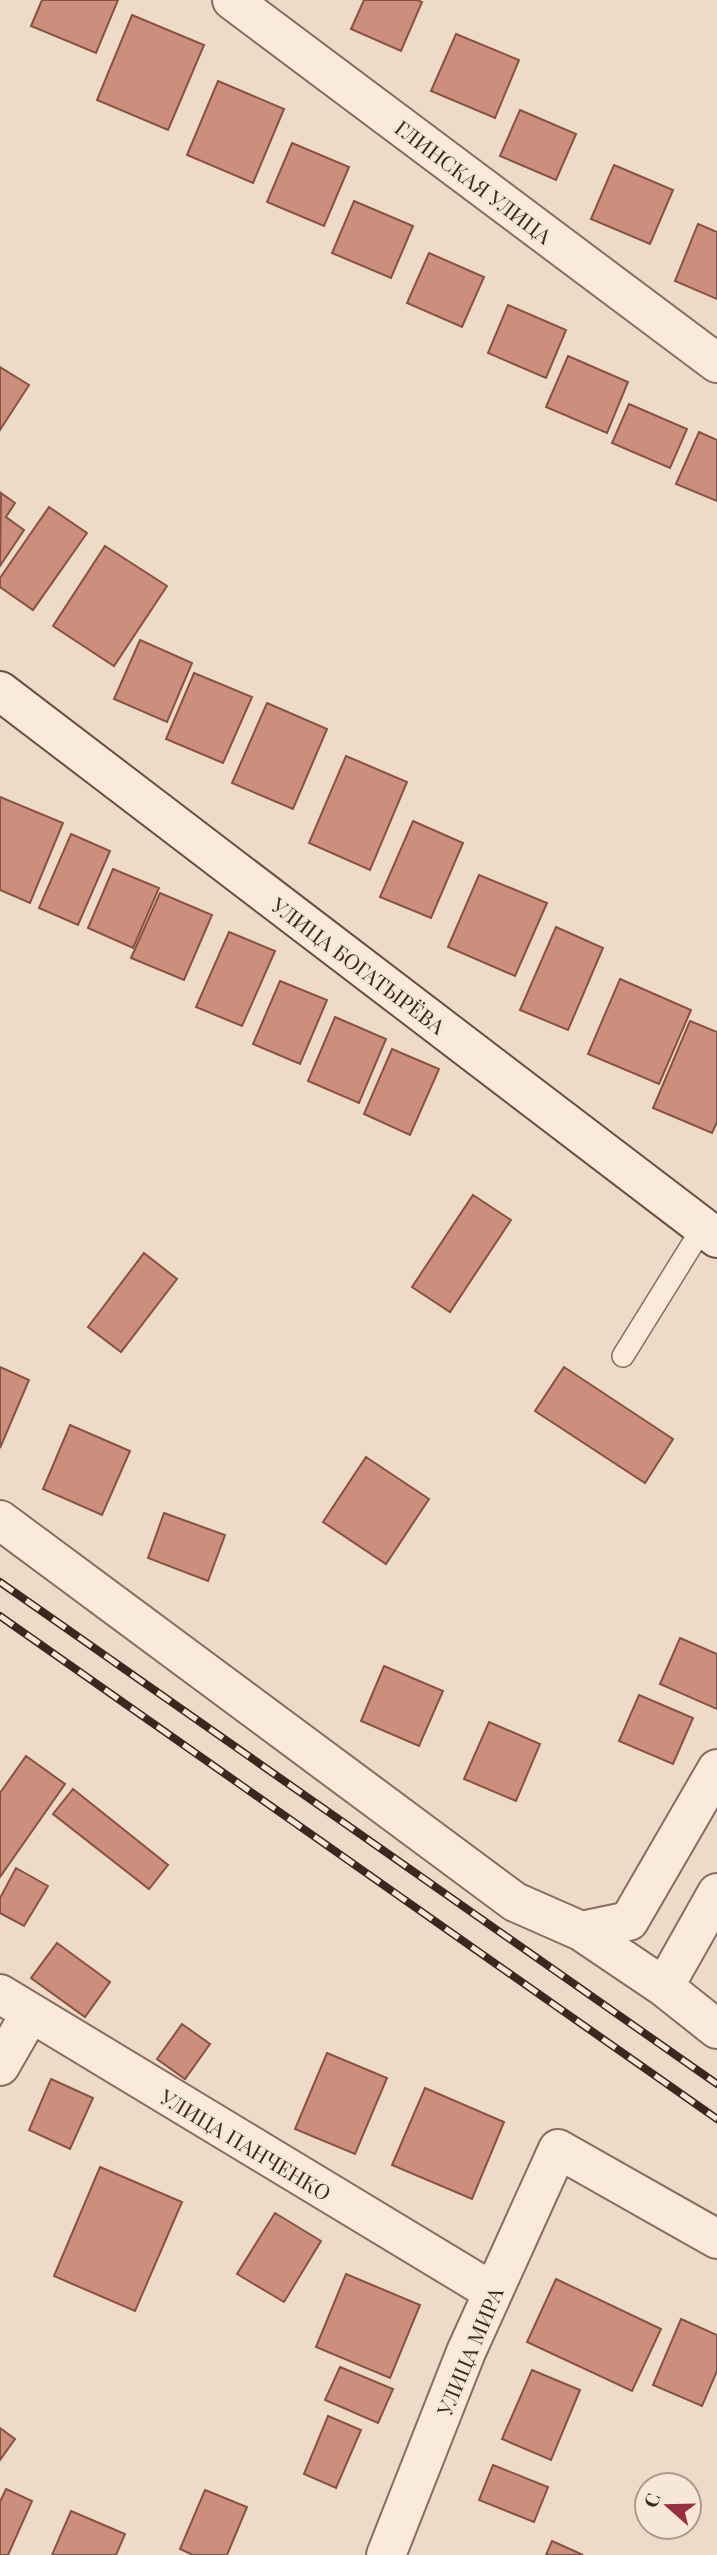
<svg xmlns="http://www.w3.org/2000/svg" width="717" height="2555" viewBox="0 0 717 2555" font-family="'Playfair Display',serif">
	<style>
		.building { fill: #cc8f7d; stroke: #895142; stroke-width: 2 }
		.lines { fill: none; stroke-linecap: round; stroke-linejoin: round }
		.lane-casing { stroke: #8a6c5c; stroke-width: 24 }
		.street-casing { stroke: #8a6c5c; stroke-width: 42 }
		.secondary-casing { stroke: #6c4d3f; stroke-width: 42 }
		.lane { stroke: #f9eadb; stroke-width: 21 }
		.street { stroke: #f9eadb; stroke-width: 38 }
		.secondary { stroke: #f9eadb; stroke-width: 38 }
		.rail-casing { stroke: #3a2820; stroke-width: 8 }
		.rail { stroke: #f6e7d7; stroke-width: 5; stroke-dasharray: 16; stroke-linecap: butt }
		.labels { text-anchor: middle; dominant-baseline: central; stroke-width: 5; stroke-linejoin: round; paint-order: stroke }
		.street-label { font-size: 21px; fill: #3a2820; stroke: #f6e7d7 }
	</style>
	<rect width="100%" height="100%" fill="#eedbc7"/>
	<path class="building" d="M42 0H118L96 53 31 26Z
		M364 0H417L422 2 401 51 351 29Z
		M132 15 204 45 168 130 97 100Z
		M456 34 519 60 495 118 431 91Z
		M218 81 284 109 253 183 187 155Z
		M520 110 576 134 556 180 500 156Z
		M292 143 349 167 324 226 267 202Z
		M614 165 673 190 650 244 591 219Z
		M354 201 413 226 391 278 332 253Z
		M698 224 717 232V299L675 281Z
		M429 253 484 277 462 327 407 303Z
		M508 305 566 330 546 378 488 353Z
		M568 356 628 382 607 433 546 407Z
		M0 367 29 385 0 430Z
		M629 404 687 429 670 468 612 443Z
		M699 432 717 440V501L676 484Z
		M1 493 15 503 6 517 24 530 0 566Z
		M49 507 87 533 33 610 0 587V578Z
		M105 546 167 586 114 666 53 626Z
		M140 640 192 663 167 722 114 699Z
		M194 673 252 697 223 763 166 739Z
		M267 703 327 729 293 809 232 783Z
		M346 756 407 782 370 870 309 843Z
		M0 797 63 823 30 903 0 890Z
		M413 821 463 843 431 918 380 897Z
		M71 834 110 851 78 925 39 908Z
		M113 869 159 888 133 948 88 928Z
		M479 875 547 903 515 976 448 947Z
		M160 893 212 915 184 980 131 958Z
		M556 927 603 948 568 1030 520 1010Z
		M229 932 275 951 242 1026 196 1007Z
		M620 979 691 1010 659 1084 588 1054Z
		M280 981 327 1000 300 1064 253 1044Z
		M335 1017 386 1039 359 1103 308 1081Z
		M690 1021 717 1032V1122L712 1133 653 1108Z
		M392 1049 439 1069 410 1135 364 1114Z
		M473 1195 511 1220 450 1312 412 1287Z
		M144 1253 177 1279 121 1352 88 1327Z
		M0 1367 29 1380 0 1448Z
		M564 1367 673 1439 645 1483 535 1411Z
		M70 1425 130 1451 102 1515 43 1489Z
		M366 1457 429 1499 386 1564 323 1522Z
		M164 1513 225 1535 208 1581 148 1558Z
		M680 1638 717 1654V1709L660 1684Z
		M384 1666 443 1691 419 1746 361 1721Z
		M639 1695 693 1718 673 1764 619 1741Z
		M489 1722 540 1744 516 1801 464 1779Z
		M26 1756 65 1784 0 1877V1793Z
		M73 1789 168 1865 149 1889 53 1814Z
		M16 1868 48 1886 24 1926 0 1913V1898Z
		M57 1943 110 1982 85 2017 31 1978Z
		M182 2024 210 2044 185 2079 157 2059Z
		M327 2053 387 2078 355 2154 295 2129Z
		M51 2079 93 2098 70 2149 29 2130Z
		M425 2088 504 2122 472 2199 392 2165Z
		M100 2167 182 2202 135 2311 54 2276Z
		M275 2213 321 2241 284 2302 237 2274Z
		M346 2274 420 2305 390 2378 316 2347Z
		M556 2279 661 2329 632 2391 527 2342Z
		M681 2319 717 2335V2371L702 2406 653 2385Z
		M340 2367 393 2389 378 2423 325 2400Z
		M532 2370 580 2390 551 2460 502 2439Z
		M328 2416 361 2430 336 2488 304 2474Z
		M0 2428 15 2439 0 2460Z
		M493 2465 548 2487 534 2522 479 2500Z
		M6 2489 32 2501 8 2555H0V2502Z
		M205 2490 247 2507 227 2555H193L180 2549Z
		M71 2511 125 2534 116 2555H52Z
		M552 2541 583 2555H546Z"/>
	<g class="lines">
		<g class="lane-casing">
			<path id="lane" d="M623 1356 703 1227"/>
		</g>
		<g class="street-casing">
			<path id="street" d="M232 0 717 363
				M0 1520 515 1902 581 1931 629 1921 717 1769
				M581 1931 664 1987 717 2029
				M664 1987 717 1893
				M0 1994 493 2292
				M0 2066 30 2014
				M386 2555 466 2352 558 2149 717 2239"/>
		</g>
		<g class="secondary-casing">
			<path id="secondary" d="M0 691 717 1238"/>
		</g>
		<use href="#lane" class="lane"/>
		<use href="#street" class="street"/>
		<use href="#secondary" class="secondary"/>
		<g class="rail-casing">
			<path id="rail" d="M0 1582 717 2084
				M0 1616 717 2119"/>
		</g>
		<use href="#rail" class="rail"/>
	</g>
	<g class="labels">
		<g class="street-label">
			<text transform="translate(474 181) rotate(37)">ГЛИНСКАЯ УЛИЦА</text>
			<text transform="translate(359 965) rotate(37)">УЛИЦА БОГАТЫРЁВА</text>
			<text transform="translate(246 2144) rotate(31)">УЛИЦА ПАНЧЕНКО</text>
			<text transform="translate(469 2351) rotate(-67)">УЛИЦА МИРА</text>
		</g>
	</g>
	<g transform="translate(668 2506) rotate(290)"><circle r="33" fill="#f6e7d7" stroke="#ab9b8e" stroke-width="2"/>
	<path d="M0-5L12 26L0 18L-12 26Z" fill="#992d42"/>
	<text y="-10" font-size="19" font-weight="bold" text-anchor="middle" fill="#3a2820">С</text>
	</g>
</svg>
